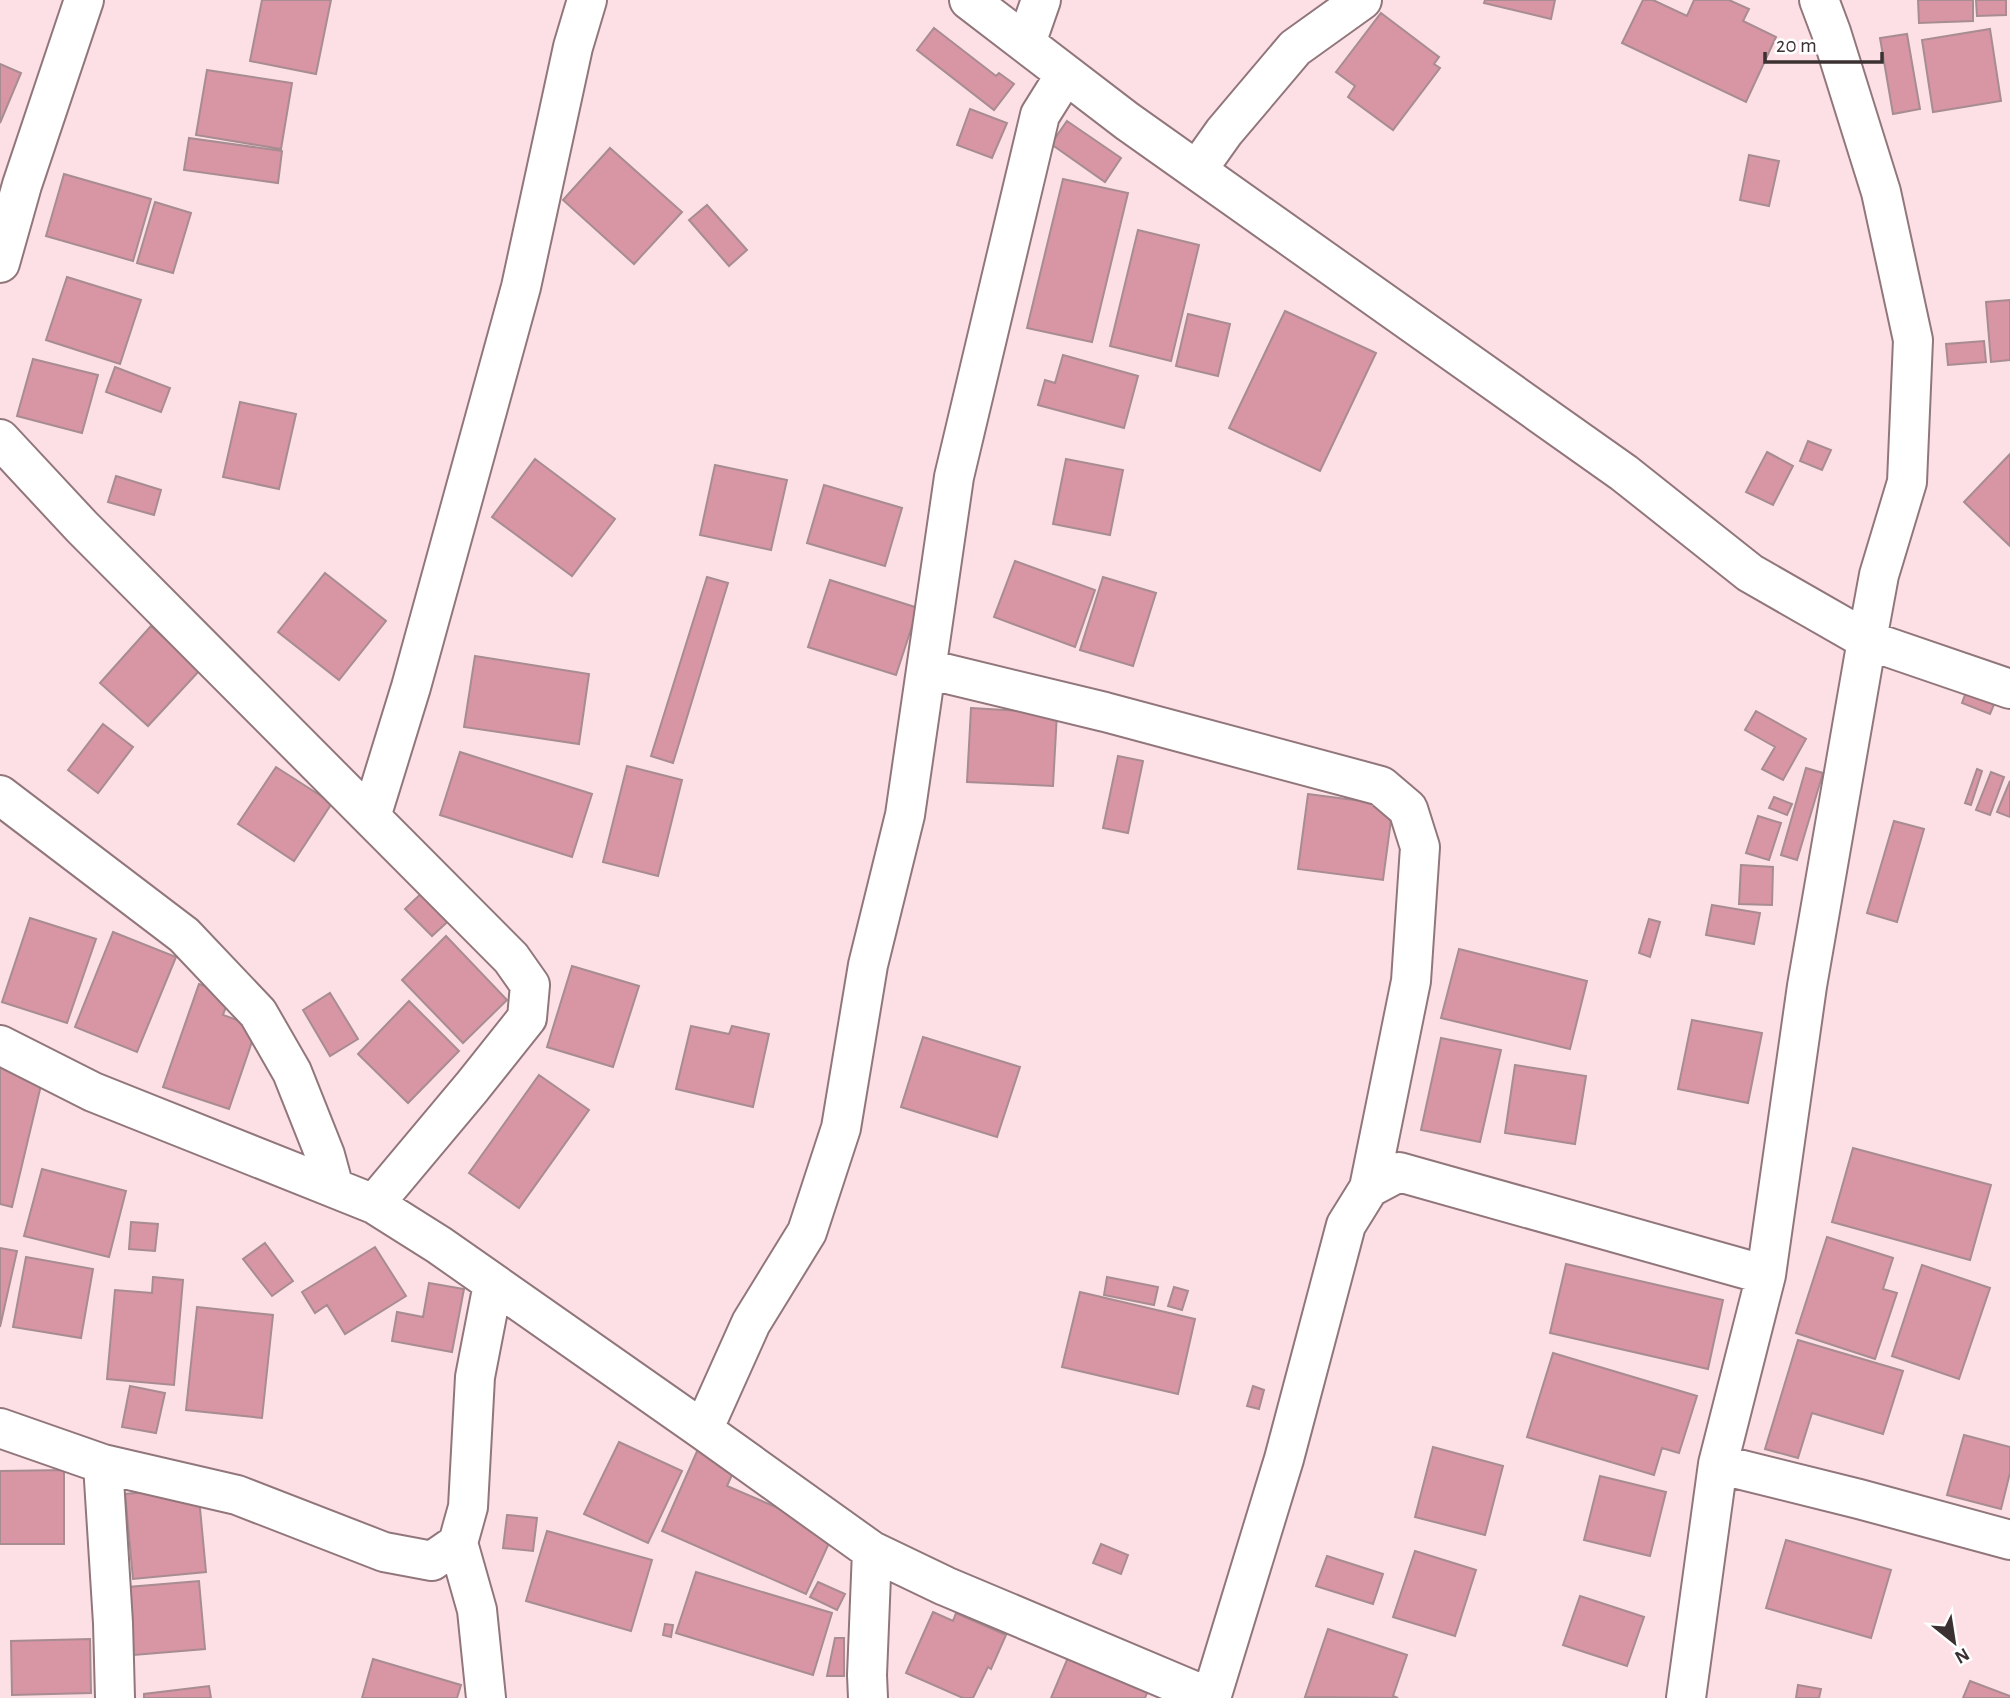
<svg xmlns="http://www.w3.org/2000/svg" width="2010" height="1698" viewBox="0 0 2010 1698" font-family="'Alegreya Sans',sans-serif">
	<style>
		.building { fill: #d895a4; stroke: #a78c91; stroke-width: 2 }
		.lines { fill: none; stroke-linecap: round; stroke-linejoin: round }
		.minor-casing { stroke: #91777c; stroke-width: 42 }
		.minor { stroke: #fff; stroke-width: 38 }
	</style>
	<rect width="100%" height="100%" fill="#fde0e5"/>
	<path class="building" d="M262 0H331L316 74 250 61Z
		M1485 0H1555L1551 19 1484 3Z
		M1643 0H1653L1687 16 1694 0H1729L1749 9 1743 21 1776 37 1746 102 1622 43Z
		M1918 0H1973V21L1919 23Z
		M1976 0H2006V15L1977 16Z
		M1381 13 1439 57 1434 64 1440 68 1393 130 1348 97 1355 86 1336 72Z
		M934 28 996 76 999 73 1014 84 994 110 917 50Z
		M1990 29 2001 101 1933 112 1922 40Z
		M1907 34 1920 109 1893 114 1880 38Z
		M0 64 21 73 0 123Z
		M207 70 292 83 281 149 196 135Z
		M970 109 1007 123 992 158 957 145Z
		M1067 121 1121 158 1105 182 1051 144Z
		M189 138 282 151 278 183 184 170Z
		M610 148 682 212 634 264 563 200Z
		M1749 155 1779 161 1769 206 1740 200Z
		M64 174 151 199 133 261 46 236Z
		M1063 179 1128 193 1092 342 1027 328Z
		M155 202 191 213 173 273 137 263Z
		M707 205 747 250 729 266 689 220Z
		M1138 230 1199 245 1171 361 1110 346Z
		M67 277 141 300 120 364 46 340Z
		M2010 300V360L1991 362 1986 302Z
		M1285 311 1376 353 1320 471 1229 428Z
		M1188 314 1230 324 1218 376 1176 366Z
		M1984 341 1986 362 1948 365 1946 344Z
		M1063 355 1138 376 1124 428 1038 405 1045 380 1055 383Z
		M33 359 98 375 82 433 17 416Z
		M115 367 170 388 161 412 106 392Z
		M240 402 296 414 279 489 223 477Z
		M1808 441 1831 450 1822 470 1800 461Z
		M1767 452 1793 466 1773 505 1746 492Z
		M2010 454V546L1964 502Z
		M535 459 615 519 572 576 492 517Z
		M1066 459 1123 470 1110 535 1053 524Z
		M715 465 787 480 771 550 700 535Z
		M116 476 161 490 154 515 108 502Z
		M824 485 902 508 885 566 807 543Z
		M1015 561 1095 590 1075 647 994 617Z
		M325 573 386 621 339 680 278 632Z
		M707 577 728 583 673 763 651 756Z
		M1103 577 1156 593 1133 666 1080 650Z
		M830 580 918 608 896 675 808 647Z
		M151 626 200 670 148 726 100 683Z
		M475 656 589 674 579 744 464 727Z
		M1969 684 1998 695 1990 714 1962 703Z
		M971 708 1057 713 1053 786 967 782Z
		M1756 711 1806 739 1783 780 1762 769 1775 747 1745 730Z
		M103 724 133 747 98 793 68 770Z
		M460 752 592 794 572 857 440 815Z
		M1118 756 1143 761 1128 833 1103 828Z
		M627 766 682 780 658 876 603 862Z
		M276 767 332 803 294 861 238 824Z
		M1806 768 1823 773 1797 860 1781 855Z
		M1977 769 1982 771 1971 805 1965 803Z
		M1991 772 2004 777 1990 815 1976 810Z
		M2010 781V817L1997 812Z
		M1308 794 1393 805 1383 880 1298 869Z
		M1774 797 1792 804 1787 815 1769 808Z
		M1758 816 1781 823 1769 860 1746 853Z
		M1894 821 1924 829 1897 922 1867 913Z
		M1741 865 1773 867 1772 905 1739 904Z
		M429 886 456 914 432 936 405 909Z
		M1712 905 1760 913 1754 944 1706 935Z
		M30 918 96 939 67 1023 2 1002Z
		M1649 919 1660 922 1650 957 1639 953Z
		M113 932 176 957 137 1052 75 1027Z
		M446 936 507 1000 463 1043 402 980Z
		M1459 949 1587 981 1570 1049 1441 1018Z
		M572 966 639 986 613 1067 547 1047Z
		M199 984 230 995 223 1015 257 1027 229 1109 163 1087Z
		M330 993 358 1039 330 1056 303 1010Z
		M409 1001 459 1051 408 1103 358 1054Z
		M1692 1020 1762 1033 1748 1103 1678 1089Z
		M691 1026 729 1034 732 1026 769 1034 753 1107 676 1089Z
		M923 1037 1020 1067 997 1137 901 1107Z
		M1441 1038 1501 1050 1480 1142 1421 1130Z
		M0 1055 42 1081 12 1207 0 1204Z
		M1515 1065 1586 1076 1575 1144 1505 1133Z
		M539 1075 589 1110 519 1208 469 1173Z
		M1853 1148 1991 1185 1970 1260 1832 1222Z
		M42 1169 126 1191 109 1257 24 1236Z
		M131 1222 158 1224 155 1251 129 1249Z
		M1827 1237 1893 1258 1883 1289 1897 1293 1875 1359 1796 1333Z
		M265 1243 293 1281 272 1296 243 1259Z
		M375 1247 406 1296 345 1334 327 1305 315 1313 302 1292Z
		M0 1248 17 1251 0 1327Z
		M26 1257 93 1269 81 1338 13 1327Z
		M1566 1264 1723 1300 1708 1369 1550 1333Z
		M1922 1265 1990 1288 1959 1379 1892 1356Z
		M153 1277 183 1280 174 1385 107 1379 115 1290 152 1293Z
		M1107 1277 1158 1287 1154 1305 1104 1295Z
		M429 1283 464 1289 452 1352 392 1341 397 1312 423 1317Z
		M1174 1287 1188 1291 1182 1310 1168 1306Z
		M1080 1292 1195 1319 1178 1394 1062 1367Z
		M197 1307 273 1315 262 1418 186 1410Z
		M1798 1340 1903 1371 1883 1434 1812 1413 1798 1458 1765 1449Z
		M1553 1353 1697 1396 1679 1453 1662 1448 1654 1475 1527 1437Z
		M130 1386 165 1393 156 1433 122 1427Z
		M1253 1386 1264 1390 1259 1409 1247 1406Z
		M1964 1435 2010 1447V1473L2001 1509 1947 1495Z
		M619 1442 682 1471 648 1543 584 1514Z
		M1433 1447 1503 1466 1485 1535 1415 1517Z
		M698 1449 736 1466 727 1486 834 1532 806 1594 662 1531Z
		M64 1470V1544H0V1471Z
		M1600 1476 1666 1492 1650 1556 1584 1540Z
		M198 1487 206 1572 133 1579 125 1494Z
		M507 1515 537 1518 533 1551 503 1548Z
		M547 1531 652 1560 631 1631 526 1601Z
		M1786 1540 1891 1570 1871 1638 1766 1608Z
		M1101 1544 1128 1555 1121 1574 1093 1563Z
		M1415 1551 1476 1570 1455 1636 1393 1617Z
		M1327 1556 1383 1574 1373 1604 1316 1586Z
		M696 1572 832 1613 813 1675 676 1633Z
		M199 1581 205 1649 134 1655 128 1587Z
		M818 1582 845 1594 837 1610 810 1597Z
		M1580 1596 1644 1617 1627 1666 1563 1645Z
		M933 1612 953 1621 956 1613 1006 1635 991 1669 988 1667 973 1698H963L906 1673Z
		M665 1624 673 1625 671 1637 663 1635Z
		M1328 1629 1407 1655 1393 1696 1398 1698 1305 1697Z
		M835 1638H844V1676H827Z
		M90 1639 91 1693 12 1695 11 1641Z
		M1069 1655 1149 1688 1145 1698H1051Z
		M373 1659 461 1685 457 1698H362Z
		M1970 1681 2010 1696V1698H1963Z
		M1798 1685 1821 1689 1819 1698H1796Z
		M209 1686 211 1698H144V1694Z"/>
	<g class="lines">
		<g class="minor-casing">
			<path id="minor" d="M969 0 1127 121 1624 473 1750 573 1867 640 2010 689
				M1026 43 1041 0
				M1197 170 1224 132 1295 48 1362 0
				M0 263 22 185 84 0
				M0 439 82 527 511 958 530 985 527 1018 472 1087 374 1204
				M927 669 1105 712 1381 786 1408 809 1420 847 1411 981 1369 1188
				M0 795 184 935 258 1013 292 1072 325 1155 334 1188 374 1204 439 1245 703 1430 872 1551 945 1586 1211 1698
				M371 817 411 687 521 287 573 47 587 0
				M0 1045 93 1092 334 1188
				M0 1428 103 1464 237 1495 384 1552 432 1561 458 1543 468 1507 475 1377 493 1284
				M703 1430 751 1323 807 1232 841 1128 868 965 905 815 954 477 1040 115 1065 75
				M103 1464 113 1623 115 1698
				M1718 1464 1859 1499 2010 1540
				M458 1543 477 1610 486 1698
				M868 1698 867 1675 872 1551
				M1211 1698 1284 1459 1346 1225 1369 1188 1399 1172 1766 1275
				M1686 1698 1718 1464 1766 1275 1807 986 1867 640 1879 575 1907 482 1913 340 1881 192 1831 32 1819 0"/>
		</g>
		<use href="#minor" class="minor"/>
	</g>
	<g transform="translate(1954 1642) rotate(150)" stroke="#ffffff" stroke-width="5" paint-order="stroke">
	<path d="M0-5L12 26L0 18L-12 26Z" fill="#3b3032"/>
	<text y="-10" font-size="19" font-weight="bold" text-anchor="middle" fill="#3b3032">N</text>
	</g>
	<path d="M1765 52v10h117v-10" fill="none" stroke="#3b3032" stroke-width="3.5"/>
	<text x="1776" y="52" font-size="21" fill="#3b3032" stroke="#ffffff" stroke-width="5" paint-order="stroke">20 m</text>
</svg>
